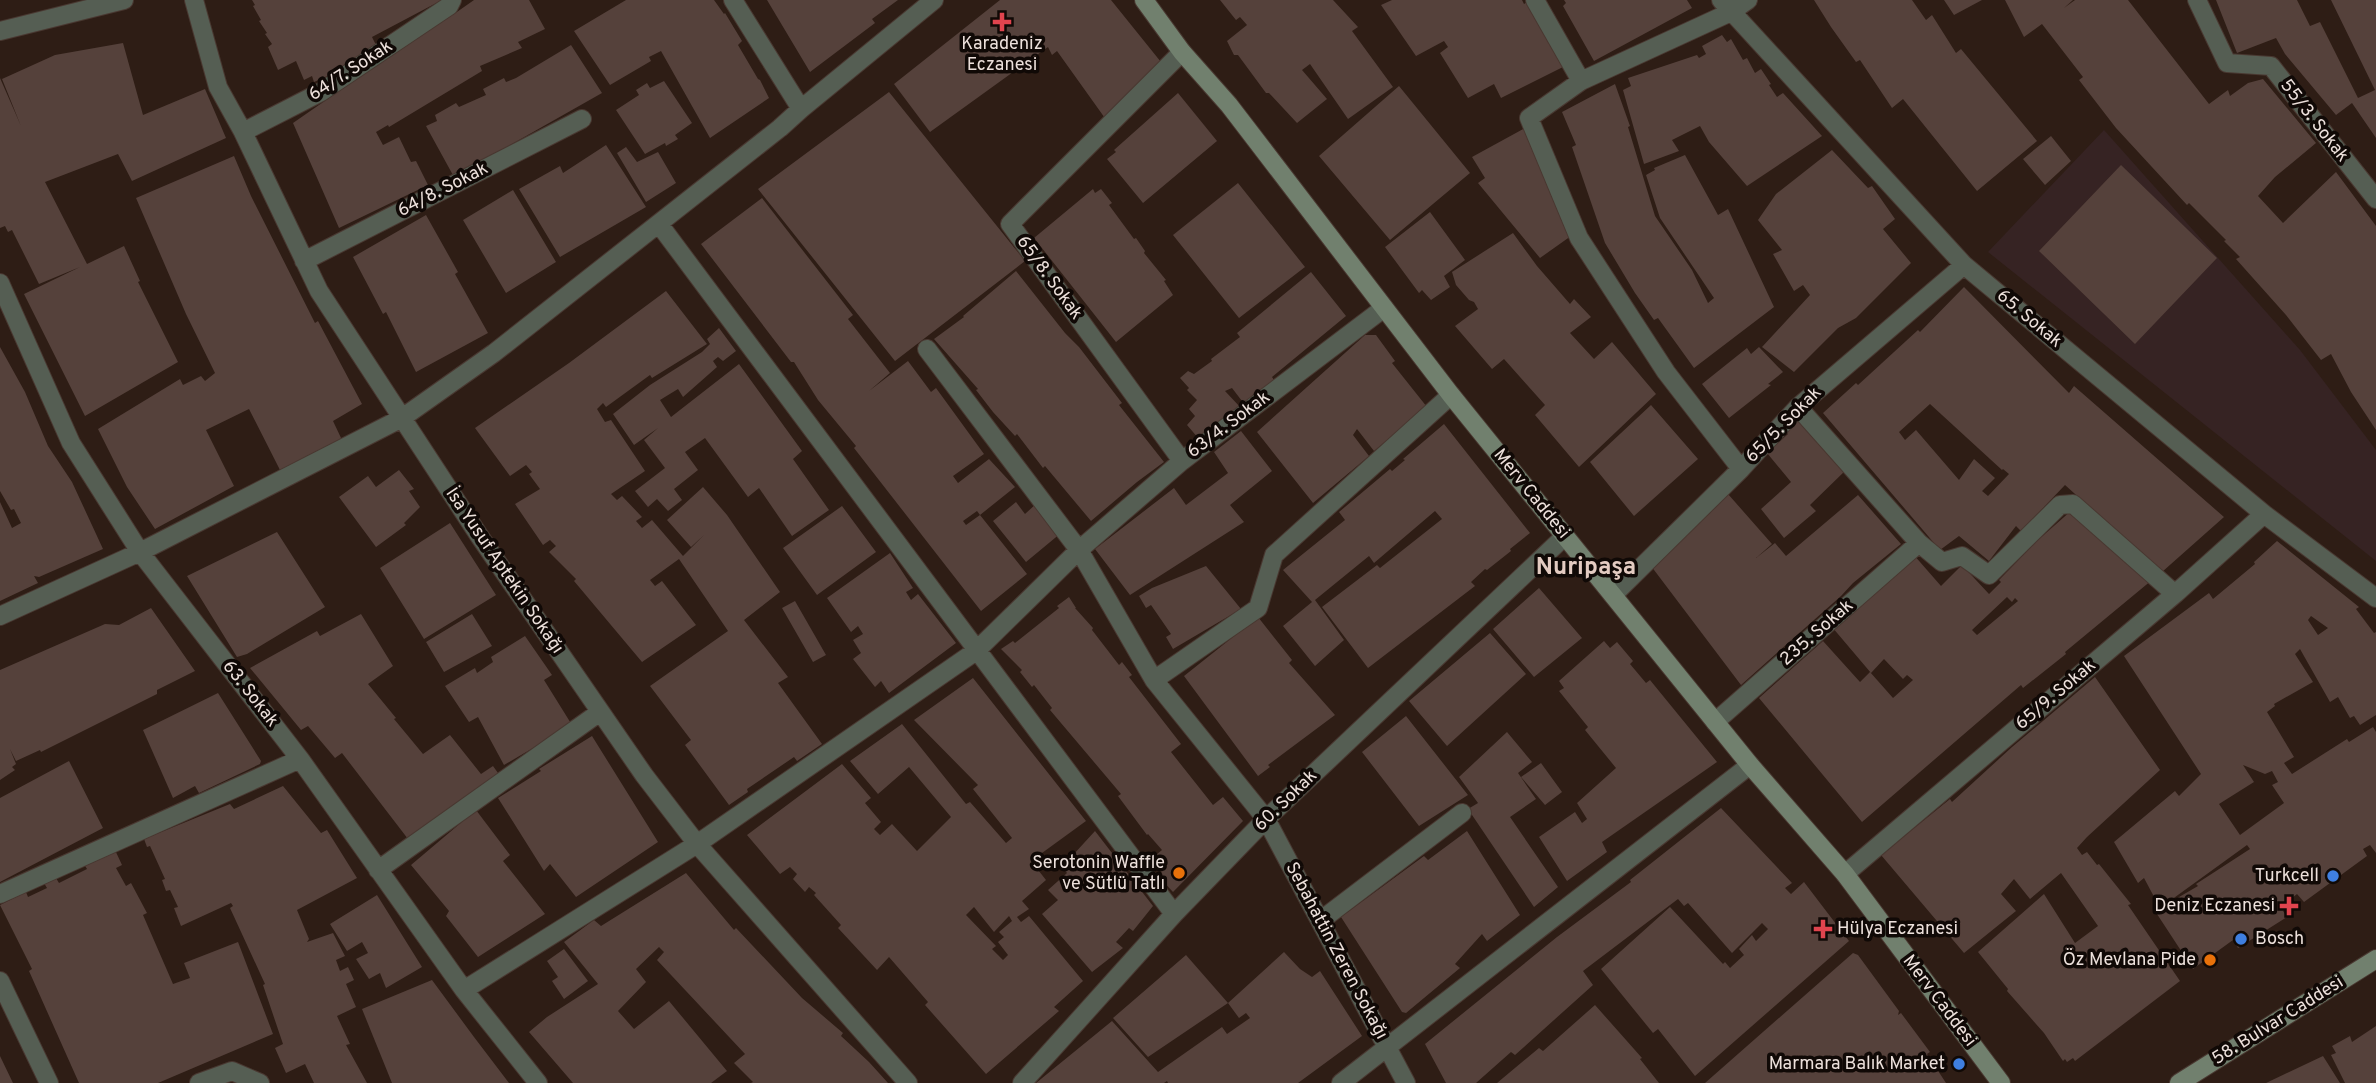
<svg xmlns="http://www.w3.org/2000/svg" width="2376" height="1083" viewBox="0 0 2376 1083" font-family="Overpass,sans-serif">
	<style>
		.education { fill: #362323 }
		.building { fill: #55413b; fill-rule: evenodd }
		.lines { fill: none; stroke-linecap: round; stroke-linejoin: round }
		.street-casing { stroke: #493831; stroke-width: 20 }
		.secondary-casing { stroke: #493831; stroke-width: 20 }
		.street { stroke: #555e53; stroke-width: 18 }
		.secondary { stroke: #71806e; stroke-width: 18 }
		.health-dot { fill: #e0444e; stroke: #100906; stroke-width: 2.5 }
		.food-dot { fill: #e8710a; stroke: #100906; stroke-width: 2.5 }
		.shop-dot { fill: #3f7fe0; stroke: #100906; stroke-width: 2.5 }
		.labels { text-anchor: middle; dominant-baseline: central; stroke-width: 7; stroke-linejoin: round; paint-order: stroke }
		.poi-label { font-size: 18px; fill: #ece0db; stroke: #100906; text-anchor: end }
		.street-label { font-size: 18px; fill: #ece0db; stroke: #100906 }
		.district-label { font-size: 24px; font-weight: bold; fill: #e3cbc1; stroke: #100906 }
	</style>
	<rect width="100%" height="100%" fill="#2e1d15"/>
	<path class="education" d="M2104 130 2300 350 2376 450V561L1988 252Z"/>
	<path class="building" d="M252 0H442L372 37 377 47 347 62 350 66 314 82 312 76 304 80 296 61 278 70 268 47 272 44 265 34 267 33 259 21 261 20 253 6 255 5Z
		M474 0H529L545 29 518 42 522 48 480 66 482 71 389 127 388 125 376 132 383 145 399 137 411 162 416 161 428 185 339 228 293 123 453 12 454 14Z
		M626 0H714L724 14 725 13 742 41 738 45 758 79 760 80 769 98 710 138 661 51 649 57 651 61 610 85 574 31Z
		M767 0H898L872 19 875 23 810 72Z
		M1000 0H1111L1165 67 1107 121 1057 51 1052 55 1048 47 930 132 894 84Z
		M1220 0H1333L1358 27 1352 31 1393 87 1348 119 1310 64 1302 70 1327 99 1297 123 1269 93H1266L1238 55H1234L1227 41 1247 25 1240 17 1236 20Z
		M1392 0H1522L1524 4 1529 1 1563 67 1501 98 1494 84 1468 98 1440 53 1448 47 1444 41 1416 56 1381 5Z
		M1564 0H1687L1692 8 1594 61 1563 6 1566 3Z
		M1814 0H1912L1926 20 1932 15 1956 53 1961 49 2037 141 1977 191 1903 99 1892 108 1860 60 1856 62 1831 27Z
		M1944 0H1982L1954 15Z
		M2005 0H2073L2064 8 2075 0H2128L2209 104 2228 90 2230 96 2248 83 2263 79 2316 143 2275 177 2258 196 2283 223 2336 172 2376 226V430L2351 392 2331 354 2321 360 2286 315 2236 259 2240 257 2224 241 2226 240 2189 203 2187 205 2116 128 2079 80 2083 77 2042 24 2024 37Z
		M2216 0H2297L2310 26 2320 22 2358 98 2375 90 2331 0H2376V138L2352 103 2336 115 2285 54 2276 38 2237 53Z
		M1722 35 1727 42 1731 39 1743 60 1747 58 1755 73 1761 69 1771 84 1769 85 1777 97 1783 93 1822 136 1747 186 1709 142 1700 126 1672 140 1679 151 1644 164 1623 90 1631 86 1628 78 1697 55 1699 58 1706 54 1702 46Z
		M123 43 143 115 205 89 226 138 132 181 118 154 45 182 87 264 124 246 140 281 138 282 178 362 85 416 24 294 80 267 39 284 12 230 8 232 5 226 0 228V78L21 126 2 79 55 55Z
		M571 45 602 93 454 177 426 126 437 121 435 115 456 103 459 107 486 95 483 89 504 78 506 82 516 78Z
		M664 81 692 123 675 135 678 139 666 146 665 143 645 154 616 110 639 95 636 90 647 83 650 88Z
		M1615 84 1630 126 1628 127 1655 216 1692 270 1708 303 1714 298 1660 218 1646 175 1655 170 1654 168 1685 155 1718 215 1728 209 1774 307 1694 368 1658 318 1654 320 1635 293 1605 243 1572 147 1576 145 1562 112Z
		M1399 86 1470 173 1390 240 1319 156Z
		M889 92 1025 261 895 361 758 189Z
		M1178 93 1217 141 1143 203 1107 159 1116 152 1114 150Z
		M1525 128 1571 236 1540 258 1478 183 1485 178 1472 157Z
		M2051 136 2071 161 2045 185 2023 159Z
		M606 145 646 207 560 257 519 189 560 166 563 173Z
		M626 147 637 162 658 152 676 183 646 202 617 153Z
		M1832 150 1868 188 1872 186 1895 219 1883 229 1911 263 1856 318 1838 328 1794 372 1762 347 1810 295 1803 285 1794 291 1773 254 1782 250 1758 220 1776 194Z
		M234 156 251 196 315 323 318 321 362 404 333 421 342 440 280 470 249 409 206 430 234 486 155 529 127 487 98 429 180 379 183 385 201 376 205 381 215 373 186 314 136 198Z
		M2121 165 2217 258 2135 344 2039 251Z
		M1238 183 1305 267 1239 318 1173 235Z
		M1093 189 1095 193 1101 189 1112 203 1109 205 1134 239 1136 238 1145 251 1144 253 1166 280 1164 281 1173 295 1116 342 1034 238Z
		M513 190 556 262 506 293 463 220Z
		M762 198 853 315 848 319 890 373 869 391 908 361 931 392 936 388 984 454 953 476 958 483 989 459 1015 487 980 515 977 511 963 521 966 525 980 515 1027 574 981 611 854 448 856 446 818 400 794 362H791L701 244Z
		M1430 212 1465 260 1444 276 1450 287 1431 300 1422 290 1419 293 1385 247Z
		M426 215 458 272 455 274 488 333 416 372 386 312 383 314 353 257Z
		M1513 233 1537 266 1570 304 1574 299 1591 317 1570 333 1594 359 1612 342 1656 394 1579 467 1535 415 1545 405 1504 359 1492 369 1455 326 1478 309 1474 302 1469 300 1456 285 1452 272Z
		M1016 271 1065 333 1079 347 1122 403 1119 405 1164 462 1137 482 1091 521 1045 466 1043 468 1017 434 1015 436 993 412 976 390 978 389 934 339 964 317 963 316Z
		M1311 272 1346 316 1272 377 1276 383 1245 405 1232 388 1225 391 1241 408 1199 439 1187 425 1195 416 1189 409 1197 400 1187 390 1189 388 1180 378 1188 371 1194 374 1212 361 1211 359 1240 337 1237 333Z
		M1964 287 2069 393 2074 386 2224 517 2162 572 2065 485 2021 531 2016 526 1989 561 1959 536 1940 550 1823 413 1856 383 1858 385 1918 330 1920 332ZM1930 404 2002 470 2003 469 2009 474 1988 496 1982 491 1995 478 1974 459 1959 480 1916 430 1905 440 1899 432Z
		M666 291 707 344 652 378 650 375 606 407 603 403 597 409 605 422 611 420 645 471 611 494 617 500 622 496 642 517 636 521 642 528 652 520 683 556 704 535 691 547 667 520 703 487 727 515 780 592 744 620 788 677 778 683 822 744 797 761 794 757 747 789 748 792 729 805 685 745 691 740 650 686 728 631 679 559 650 580 655 586 662 581 696 625 642 662 574 581 576 579 549 552 556 546 550 540 543 545 515 504 540 489 529 474 532 472 526 465 510 476 475 428 569 363Z
		M719 328 736 351 723 361 718 357 713 361 717 367 683 397 678 389 660 400 671 417 739 364 802 451 793 459 829 510 792 536 759 488 748 497 705 438 685 452 698 470 674 489 682 500 668 511 657 499 648 507 635 491 665 468 644 440 658 428 634 445 613 414 650 385 702 352 710 344 707 339Z
		M1365 335H1376L1395 361 1392 363 1427 407 1374 451 1357 429 1353 435 1369 456 1313 503 1257 432Z
		M0 347 25 392 48 446 72 482 103 549 39 577 34 576 38 583 0 601V502L12 528 21 523 14 509 11 510 0 491Z
		M1759 347 1783 372 1768 384 1771 385 1729 418 1702 384 1747 348 1751 354Z
		M1651 405 1698 459 1634 516 1590 462Z
		M1805 414 1847 469 1810 505 1816 511 1784 538 1761 509 1791 482 1767 453 1788 434 1786 432Z
		M1444 424 1530 533 1510 549 1511 551 1487 570 1485 569 1471 582 1475 586 1368 668 1322 607 1377 565 1380 568 1442 519 1435 511 1374 563 1369 556 1315 600 1344 640 1315 666 1283 626 1312 602 1283 570 1345 520 1339 512 1390 469 1392 471 1405 460 1403 459Z
		M1241 431 1272 471 1230 505 1244 522 1130 595 1095 549 1174 488 1186 505 1228 473 1214 452Z
		M399 470 414 489 409 491 420 507 404 523 406 525 376 547 339 497 368 476 376 487Z
		M1728 494 1772 544 1756 558 1775 543 1786 556 1858 495 1901 544 1853 583 1841 596 1741 685 1648 562Z
		M1016 502 1025 514 1037 503 1061 533 1026 562 993 521Z
		M842 506 876 552 817 595 783 548Z
		M2072 510 2152 580 2065 652 2066 654 2023 688 2021 685 1862 822 1759 698 1823 641 1860 682 1870 672 1893 698 1913 680 1907 675 1903 679 1884 659 1871 673 1832 627 1913 554 1941 586 1962 565 1989 594 2001 582 1999 580 2038 540ZM2007 597 2012 602 2015 598 2018 601 1977 635 1972 630Z
		M450 523 496 595 424 639 380 568Z
		M277 532 325 607 247 654 237 657 187 576Z
		M2277 541 2359 607 2356 609 2374 633 2376 632V715L2360 725 2354 716 2350 718 2338 697 2330 702 2300 649 2295 654 2313 682 2274 704 2275 706 2267 712 2294 757 2284 763 2292 774 2347 739 2349 742 2373 727 2376 732V853L2370 845 2363 849 2367 856 2304 902 2297 894 2286 903 2289 906 2283 911 2287 917 2238 948 2233 940 2193 969 2155 911 2198 886 2196 884 2250 849 2247 845 2160 908 2144 878 2138 883 2114 842 2175 791 2179 796 2201 774 2124 656 2209 593 2213 599 2255 564 2254 562ZM2311 616 2328 628 2318 635 2308 620ZM2243 765 2265 774 2272 771 2278 782 2272 785 2284 803 2240 835 2219 804 2254 782Z
		M890 553 913 588 906 592 911 600 918 594 956 643 889 693 881 681 875 687 853 659 861 653 853 640 863 634 858 626 851 632 827 598Z
		M1206 566 1241 609 1173 649 1166 637 1171 634 1151 605 1146 608 1139 596 1152 588Z
		M1539 588 1582 638 1534 677 1493 629Z
		M1069 597 1076 608H1075L1093 628 1092 630 1119 665 1122 662 1132 675 1129 677 1181 744 1171 752 1213 805 1223 797 1243 821 1173 892 1158 876 1162 873 1150 860 1162 850 1148 834 1147 835 1118 796 1121 794 1050 710 1052 708 1034 685 1032 687 1020 672 1022 670 1001 649 1013 641 1015 643 1059 608 1057 606Z
		M795 601 826 655 813 662 782 608Z
		M151 608 195 671 157 690V694L41 752 40 750 16 761 10 749 16 764 12 767 15 770 0 780V670L105 624 119 625Z
		M361 614 393 666 368 684 396 718 394 719 423 754 450 735 481 774 493 766 498 773 408 839 342 753 335 758 308 726 301 730 250 668 317 631 320 636Z
		M472 614 492 646 444 672 426 642Z
		M1258 617 1292 660 1289 663 1335 715 1268 765 1270 767 1258 776 1184 676Z
		M1490 633 1526 674 1447 746 1409 701Z
		M525 636 552 675 544 680 572 725 504 765 478 717 469 722 445 686 475 668 477 673 493 662 491 657Z
		M1604 641 1610 648 1617 642 1633 661 1630 664 1646 683 1650 680 1717 762 1602 842 1607 852 1567 881 1539 837 1575 812 1582 823 1587 819 1577 803 1616 768 1585 730 1588 727 1559 691 1564 688 1559 681Z
		M2095 677 2160 770 2087 837 2077 848 2082 855 2087 852 2097 865 2099 864 2131 904 2128 905 2180 981 2075 1061 2073 1058 2067 1062 2065 1059 2063 1061 2044 1033 2007 991 2008 989 1978 952 2044 894 2075 943 2098 926 2061 873 2030 899 2014 879 2001 894 2016 911 1964 953 1881 855 1950 799 1952 802 2012 747Z
		M973 678 1086 821 1031 861 1046 880 1022 901 1029 909 1017 917 1021 922 1029 916 1083 981 1054 1007 1059 1011 986 1074 925 1005 928 1002 889 957 877 970 838 928 841 925 814 895 816 893 809 887 805 892 793 879 797 874 790 867 780 874 747 835 842 764 871 798 865 803 881 822 874 829 880 835 892 824 917 851 951 817 909 767 878 794 850 761 902 724 966 804 970 802 1006 843 1012 838 973 789 978 785 914 720ZM974 907 994 932 1009 916 1012 921 999 932 1004 937 998 942 1008 955 1003 960 992 949 996 946 966 915Z
		M218 693 261 761 260 764 199 793 195 786 173 798 143 730Z
		M1406 716 1468 795 1419 826 1362 752Z
		M1507 732 1532 762 1518 773 1536 799 1510 817 1558 887 1534 907 1468 809 1478 803 1459 777Z
		M592 736 658 842 576 897 550 864 544 871 498 798 541 771 539 769Z
		M69 761 103 828 0 882V798Z
		M1541 763 1562 792 1545 805 1521 777Z
		M283 786 321 833 327 830 357 878 297 910 309 939 307 942 333 933 345 956 336 960 340 971 348 967 354 980 346 984 356 1007 337 1016 350 1044 346 1045 367 1083H314L305 1064 286 1073 275 1048 283 1044 263 985 265 984 230 908 233 906 231 903 181 926 174 908 178 907 170 890 166 891 162 880 165 879 150 846 147 847 144 839 230 804 234 809Z
		M1721 808 1792 883 1785 888 1791 894 1804 882 1849 941 1695 1076 1658 1029 1653 1033 1601 969 1670 907 1723 964 1725 962 1730 968 1744 955 1739 949 1752 935 1756 941 1768 929 1762 923 1732 953 1688 903 1684 906 1678 899 1583 971 1593 985 1515 1055 1511 1052 1476 1083H1446L1425 1044 1557 937 1631 882 1630 880Z
		M476 810 510 855 503 861 545 914 478 957 446 916 449 911 411 865Z
		M1095 831 1153 906 1133 931 1129 928 1116 942 1123 948 1092 972 1042 914 1058 900 1048 890 1067 873 1062 867Z
		M1467 831 1520 915 1487 941 1482 934 1455 964 1460 968 1406 1013 1402 1012 1341 917 1424 856 1428 860Z
		M115 850 122 865 116 868 126 886 131 883 147 913 143 915 173 984 190 978 184 963 238 942 273 1034 158 1083H79L29 971 32 969 0 905 26 892 28 897 47 888 44 883 56 878 59 883 87 869 84 864Z
		M686 873 734 930 736 928 802 998 843 1033 841 1036 869 1062 888 1083H751L753 1082 734 1063 745 1054 657 960 664 952 659 947 636 969 646 982 618 1011 634 1029 669 1001 727 1071 711 1083H573L529 1032 547 1017 598 984 564 942 594 920 601 926Z
		M377 895 422 967 386 988 380 973 369 979 356 959 368 953 362 942 347 951 330 924Z
		M564 949 588 981 564 999 552 981 558 977 547 961Z
		M1284 952 1300 969 1312 977 1320 971 1362 1036 1298 1083H1168L1167 1081 1164 1083H1036L1112 1021 1158 1072 1222 1027 1227 1034 1250 1018 1246 1013 1239 1018 1228 1003Z
		M1853 953 1858 955 1899 1011 1898 1015 1901 1013 1930 1052 1927 1054 1946 1083H1705Z
		M1186 955 1228 1003 1148 1057 1113 1018Z
		M432 980 474 1037 509 1083H392L362 1009Z
		M1595 1005 1642 1058 1640 1059 1659 1083H1497L1539 1048 1543 1051Z
		M2376 1026V1083H2345L2331 1055 2336 1053 2332 1046 2350 1036 2352 1042Z
		M0 1056 13 1083H0Z
		M2323 1056 2340 1083H2266Z"/>
	<g class="lines">
		<g class="street-casing">
			<path id="street" d="M194 0 218 87 243 132 319 291 480 537 644 775 697 844 908 1083
				M733 0 801 109
				M1535 0 1581 81
				M1721 0 1964 265 2264 514 2376 598
				M2197 0 2227 63 2271 66 2376 199
				M0 31 124 0
				M243 132 321 92 449 6 452 0
				M659 224 1174 914
				M304 261 582 119
				M0 283 71 443 140 552 300 759 464 990 538 1083
				M927 349 1079 550 1154 680 1266 819 1406 1083
				M1798 407 1919 543 1942 562 1962 556 1989 575 2060 505 2073 504 2175 594
				M1182 461 1010 224 1182 52
				M1741 469 1666 372 1579 238 1529 118 1581 81 1731 12 1748 0
				M1613 595 1741 469 1798 407 1964 265
				M0 616 140 552 402 418 494 353 780 128 801 109 934 0
				M1154 680 1258 608 1274 555 1451 395
				M1715 722 1919 543
				M378 870 600 712
				M1845 874 2175 594 2264 514
				M0 894 300 759
				M1320 921 1462 813
				M0 981 49 1083
				M464 990 697 844 976 651 1079 550 1182 461 1384 308
				M199 1083 232 1071 260 1083
				M1022 1083 1174 914 1266 819 1565 536
				M1341 1083 1750 765"/>
		</g>
		<g class="secondary-casing">
			<path id="secondary" d="M1144 0 1182 52 1229 105 1451 395 1750 765 1845 874 2001 1083
				M2179 1083 2376 959"/>
		</g>
		<use href="#street" class="street"/>
		<use href="#secondary" class="secondary"/>
	</g>
	<g class="health-dot">
		<path d="M998.5 11.5h7v7h7v7h-7v7h-7v-7h-7v-7h7z"/>
		<path d="M2285.5 895.5h7v7h7v7h-7v7h-7v-7h-7v-7h7z"/>
		<path d="M1819.5 918.5h7v7h7v7h-7v7h-7v-7h-7v-7h7z"/>
	</g>
	<g class="food-dot">
		<circle cx="1179" cy="873" r="7"/>
		<circle cx="2210" cy="960" r="7"/>
	</g>
	<g class="shop-dot">
		<circle cx="2333" cy="876" r="7"/>
		<circle cx="2241" cy="939" r="7"/>
		<circle cx="1959" cy="1064" r="7"/>
	</g>
	<g class="labels">
		<g class="poi-label">
			<text x="1002" y="44" text-anchor="middle">Karadeniz<tspan x="1002" dy="21">Eczanesi</tspan></text>
			<text x="1165" y="863">Serotonin Waffle<tspan x="1165" dy="21">ve Sütlü Tatlı</tspan></text>
			<text x="2319" y="876">Turkcell</text>
			<text x="2275" y="906">Deniz Eczanesi</text>
			<text x="1837" y="929" text-anchor="start">Hülya Eczanesi</text>
			<text x="2255" y="939" text-anchor="start">Bosch</text>
			<text x="2196" y="960">Öz Mevlana Pide</text>
			<text x="1945" y="1064">Marmara Balık Market</text>
		</g>
		<g class="street-label">
			<text transform="translate(351 71) rotate(-33)">64/7. Sokak</text>
			<text transform="translate(2314 121) rotate(52)">55/3. Sokak</text>
			<text transform="translate(443 190) rotate(-27)">64/8. Sokak</text>
			<text transform="translate(1049 278) rotate(54)">65/8. Sokak</text>
			<text transform="translate(2029 319) rotate(40)">65. Sokak</text>
			<text transform="translate(1229 425) rotate(-37)">63/4. Sokak</text>
			<text transform="translate(1784 425) rotate(-45)">65/5. Sokak</text>
			<text transform="translate(1531 494) rotate(51)">Merv Caddesi</text>
			<text transform="translate(504 571) rotate(56)">İsa Yusuf Aptekin Sokağı</text>
			<text transform="translate(1817 633) rotate(-41)">235. Sokak</text>
			<text transform="translate(250 694) rotate(52)">63. Sokak</text>
			<text transform="translate(2056 695) rotate(-40)">65/9. Sokak</text>
			<text transform="translate(1286 801) rotate(-44)">60. Sokak</text>
			<text transform="translate(1336 951) rotate(62)">Sebahattin Zeren Sokağı</text>
			<text transform="translate(1939 1001) rotate(53)">Merv Caddesi</text>
			<text transform="translate(2278 1021) rotate(-32)">58. Bulvar Caddesi</text>
		</g>
		<g class="district-label">
			<text x="1586" y="568">Nuripaşa</text>
		</g>
	</g>
</svg>
